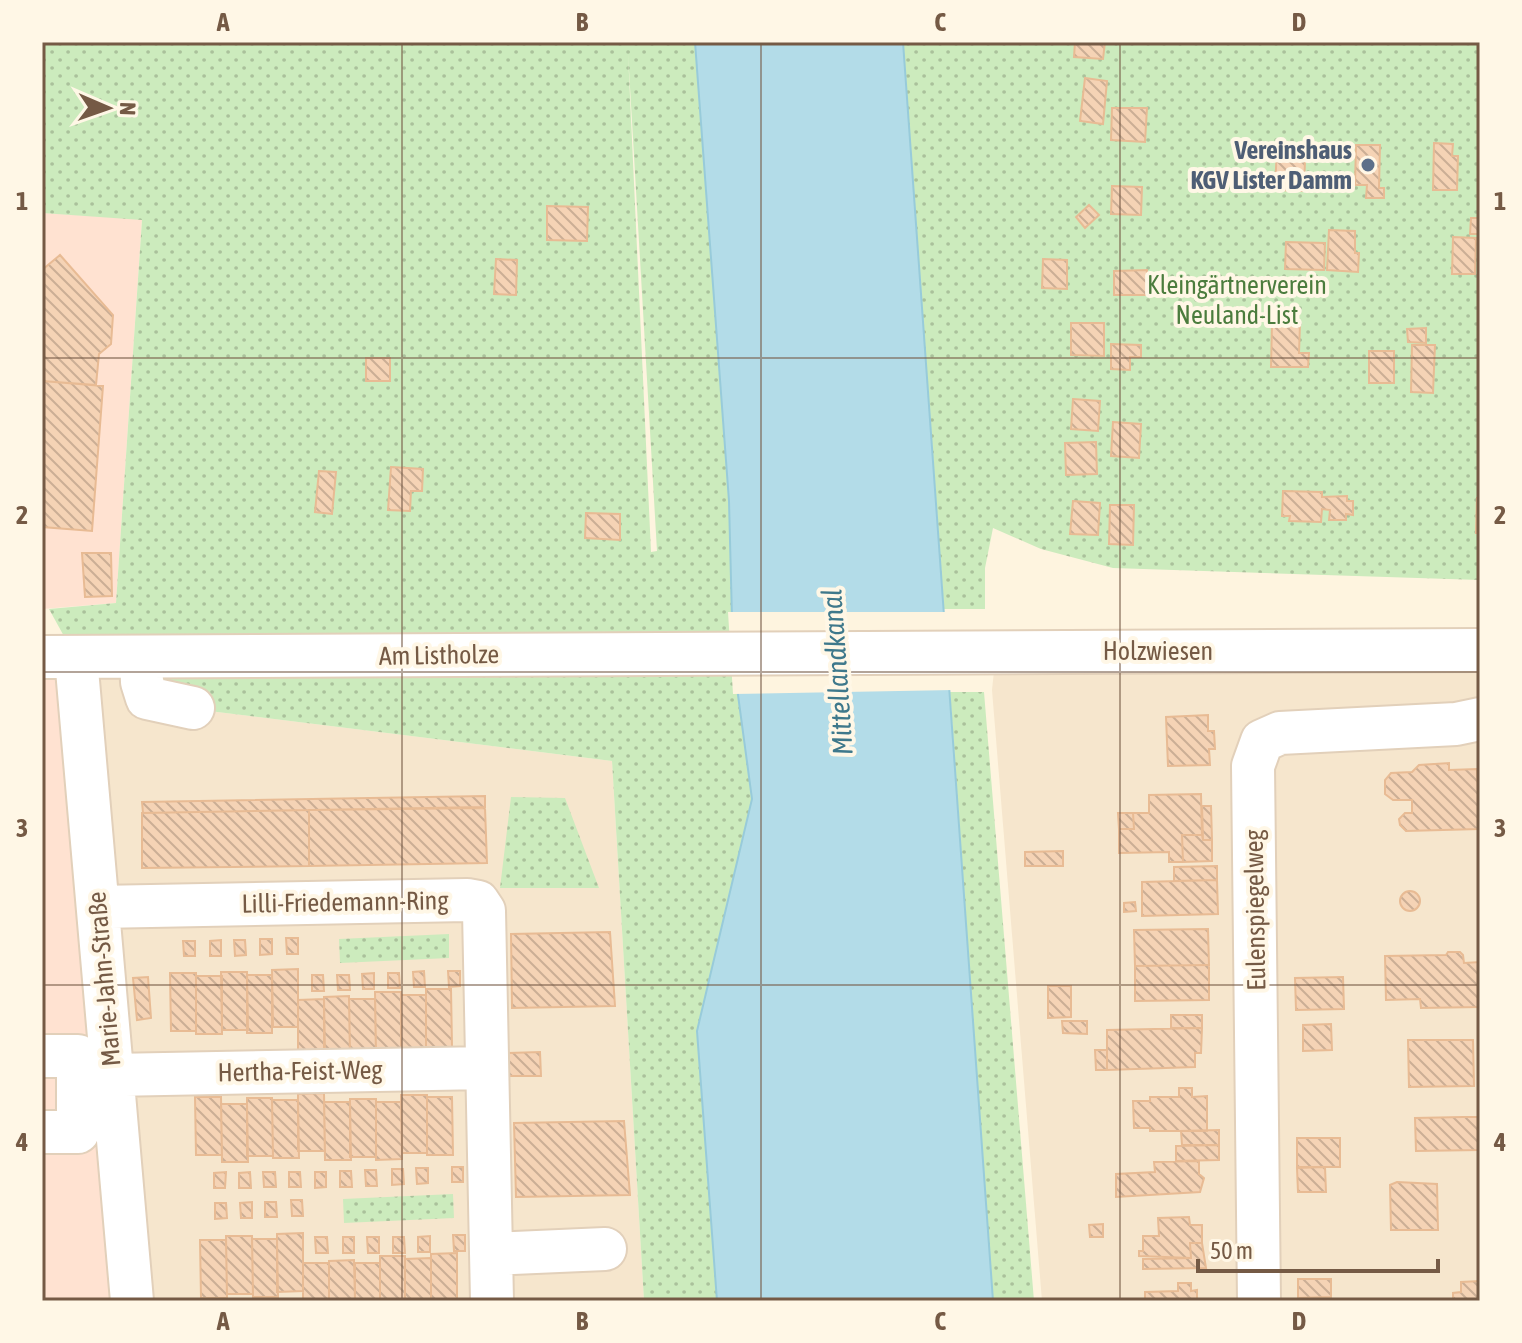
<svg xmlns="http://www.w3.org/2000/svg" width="1522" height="1343" viewBox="0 0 1522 1343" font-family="'Asap Condensed',sans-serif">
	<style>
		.residential { fill: #f6e6cd }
		.commercial { fill: #ffe2d1 }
		.park { fill: url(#park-dots); fill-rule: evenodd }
		.water { fill: #b3dce8; stroke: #98cbda; stroke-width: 2 }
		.pier { fill: #fef4df }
		.building { fill: url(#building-back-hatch); stroke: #e8bb94; stroke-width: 2 }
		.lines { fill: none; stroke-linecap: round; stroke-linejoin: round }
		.minor-casing { stroke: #e2d0ba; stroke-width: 46 }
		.minor { stroke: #fff; stroke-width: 42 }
		.grid { fill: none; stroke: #755a45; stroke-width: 2; stroke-opacity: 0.55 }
		.service-dot { fill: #5c6f8a; stroke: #fff7e6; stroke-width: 3 }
		.labels { text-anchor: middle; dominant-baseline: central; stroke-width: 8; stroke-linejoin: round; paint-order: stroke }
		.service-label { font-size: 26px; font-weight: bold; fill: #4e5e75; stroke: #fff7e6; text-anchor: end }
		.park-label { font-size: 26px; fill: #4b7c3d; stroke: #fff7e6 }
		.street-label { font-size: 26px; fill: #755a45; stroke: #fff7e6 }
		.water-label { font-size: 28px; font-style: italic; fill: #3e788b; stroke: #fff7e6 }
		.neatline { fill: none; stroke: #755a45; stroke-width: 3 }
		.grid-label { font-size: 26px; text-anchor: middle; font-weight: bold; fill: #755a45 }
	</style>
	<defs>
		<pattern id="park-dots" width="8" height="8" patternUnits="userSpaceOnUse" patternTransform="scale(2)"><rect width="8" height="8" fill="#ccebbd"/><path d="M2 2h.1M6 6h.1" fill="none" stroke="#aac19b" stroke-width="1.8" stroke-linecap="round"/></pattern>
		<pattern id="building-back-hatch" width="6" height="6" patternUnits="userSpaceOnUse" patternTransform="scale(2)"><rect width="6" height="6" fill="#f5d3b5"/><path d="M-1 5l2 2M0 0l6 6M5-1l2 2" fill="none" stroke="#cbae95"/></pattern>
	</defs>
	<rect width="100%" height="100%" fill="#fef4df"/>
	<path class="residential" d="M1480 650V1301H1042L992 690 996 652Z
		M76 658 201 710 612 761 644 1301H132Z"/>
	<path class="commercial" d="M42 213 142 219 116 603 42 609Z
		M42 657 76 658 132 1301H42Z"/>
	<path class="park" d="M42 42H695L729 501 733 658 752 800 697 1031 717 1301H644L612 761 201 710 142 682 76 658 49 609 116 603 142 220 42 213ZM628 53 657 551 651 552Z
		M903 42H1480V580L1113 568 1041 549 993 528 985 568V609H944Z
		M950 692H984L1034 1301H993Z
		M511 797 565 798 599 888H500Z
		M449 934V958L340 963 339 939Z
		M453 1194 454 1218 344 1223 343 1199Z"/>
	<path class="water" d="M695 42H903L993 1301H717L697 1031 752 799 733 658 729 501Z"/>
	<path class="pier" d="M728 612H948L954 690 733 694Z"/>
	<path class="building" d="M1075 42H1105L1103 59 1074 57Z
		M1085 78 1107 81 1103 124 1080 121Z
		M1112 108H1147L1145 142 1111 140Z
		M1434 143 1453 144 1452 156H1458L1457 190H1433Z
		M1356 145H1380L1379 188H1384V198H1366L1367 185H1355Z
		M1277 146H1299V159L1305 160 1304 191 1275 190Z
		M1112 186 1142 187 1141 215 1111 214Z
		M1089 205 1099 215 1085 228 1076 217Z
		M547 206 588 207 587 241 547 240Z
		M1471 218H1480L1479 234H1470Z
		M1329 230 1355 231V253H1359L1358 272 1327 270Z
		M1453 237 1476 238 1475 274H1452Z
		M1286 242 1325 243 1324 270 1285 269Z
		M60 255 113 315 111 344 99 354 96 385 42 381V270Z
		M496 259 517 260 516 295 494 294Z
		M1043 259 1067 260V289L1042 288Z
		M1147 270V295H1114V271Z
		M1071 323H1104V356L1071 355Z
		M1272 323 1300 324 1299 353H1309L1308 367H1271Z
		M1426 328V343L1408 342 1407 329Z
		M1111 344 1141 345V357H1130V370L1111 369Z
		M1412 345H1435L1433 393 1411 392Z
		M1369 351H1394V383H1369Z
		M366 358H390V381H366Z
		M42 381 103 386 92 531 42 527Z
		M1073 399 1100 401 1098 431 1071 429Z
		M1113 422 1141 424 1139 458 1111 456Z
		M1096 442 1097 474 1066 475 1065 443Z
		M391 467 423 469 422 491H411L410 511 388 510Z
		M319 471 336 472 332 514 315 512Z
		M1283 491 1322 492V497L1347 496V501H1353V515L1346 514V520H1329L1330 510 1322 509 1321 522 1289 521 1290 516H1282Z
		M1477 498H1480V533H1476Z
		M1073 501 1100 503 1098 535 1070 534Z
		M1110 505H1134L1133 545 1109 544Z
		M586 513 620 514V540L585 538Z
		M82 553H111L112 596 85 597Z
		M1208 715V731H1214L1215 749H1209L1210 765 1168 766 1166 717Z
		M1449 763V770L1477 769 1478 790H1480L1479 829 1406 831 1400 825 1399 819 1405 813H1412V800H1393L1385 794V780L1391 773 1412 772 1419 765Z
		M1201 794 1202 835H1182L1183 862H1169V852L1119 853V829H1134L1133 813H1149V795Z
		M485 796V807L143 813 142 802Z
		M1202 806H1211L1212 840H1203Z
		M485 808 487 863 309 866V810Z
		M309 810V866L142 868V813Z
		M1118 813H1133L1134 829H1119Z
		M1182 835H1202L1203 840H1212V861L1183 862Z
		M1063 851V866H1025V852Z
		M1217 866V880L1174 881V867Z
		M1217 880 1218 914 1142 916V882Z
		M1400 901a10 10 0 1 1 20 0a10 10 0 1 1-20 0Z
		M1135 902 1136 911 1124 912V903Z
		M1208 929 1209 965 1135 966 1134 930Z
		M610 932 615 1006 512 1008 511 934Z
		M286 938H298V954H287Z
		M260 939H272V954L260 955Z
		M221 940V956H210V941Z
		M234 940H245L246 955 235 956Z
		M183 941H195V956H184Z
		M1448 952H1460L1463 955 1464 963 1480 962V1007L1421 1008 1420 999 1386 1000 1385 956 1446 955Z
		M1209 965V1000L1135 1001V966Z
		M298 969V1027H273L272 970Z
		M424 971 425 987H414L413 972Z
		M448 971H460V986L449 987Z
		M221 972H247L248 1030H222Z
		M170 973H196V1031H171Z
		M374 973V989H363L362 974Z
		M388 973H399L400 988H388Z
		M247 975H272V1033H247Z
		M312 975H323L324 991H312Z
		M337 975H349L350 990H338Z
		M196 976H222V1034H196Z
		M148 977 151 1018 137 1020 133 978Z
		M1343 977 1344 1009 1296 1010 1295 978Z
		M1048 986H1071V1017L1048 1018Z
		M426 989H451L452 1047H426Z
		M375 992H401V1050L376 1051Z
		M401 995H426V1052L401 1053Z
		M349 996 350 1054 325 1055 324 997Z
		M324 999V1057H298V1000Z
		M349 999H375L376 1057H350Z
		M1171 1015H1202V1028H1171Z
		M1062 1021H1087V1034L1063 1033Z
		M1331 1024 1332 1050 1303 1051V1025Z
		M1202 1028 1201 1053H1195V1067L1107 1070V1030Z
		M1408 1040H1473L1474 1086 1409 1087Z
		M1095 1050H1107V1070H1096Z
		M540 1052 541 1076H506L505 1053Z
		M1179 1088H1192V1097L1207 1096V1131H1150V1128H1134L1133 1101H1150V1097H1179Z
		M324 1093 325 1151H298V1094Z
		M401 1095H427V1153H402Z
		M195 1097H221L222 1155H196Z
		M427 1097H452L453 1155H427Z
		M247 1098H272L273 1156H247Z
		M350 1099H376V1157H350Z
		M272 1100H298L299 1158H273Z
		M324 1102H350L351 1160H325Z
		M376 1102H401L402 1159 376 1160Z
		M221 1104H247L248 1162H222Z
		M1463 1117H1480V1150L1416 1151 1415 1118Z
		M624 1121 630 1195 516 1197 514 1123Z
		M1219 1130V1145H1182L1181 1131Z
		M1297 1138H1340V1167H1297Z
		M1219 1145V1160L1176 1161V1146Z
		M1199 1161V1174L1204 1178 1200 1192 1116 1197V1174L1155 1172 1154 1162Z
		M452 1167H463V1182H452Z
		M1325 1167 1326 1192H1298L1297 1168Z
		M416 1168H428V1183L417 1184Z
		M392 1169H403L404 1184 392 1185Z
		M365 1170H376L377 1186H366Z
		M340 1171H351L352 1187H340Z
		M226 1172 225 1188H214V1173Z
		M250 1172 251 1188H239V1173Z
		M263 1172H275L276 1187H264Z
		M289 1172H300L301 1187H289Z
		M315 1172H326V1187L315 1188Z
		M1397 1182 1437 1184 1438 1230H1391L1390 1185Z
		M291 1200H302L303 1216H292Z
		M252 1202V1218H241L240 1203Z
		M265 1202H276L277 1217H265Z
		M215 1203H226L227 1218 215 1219Z
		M1189 1217 1190 1225H1202V1243H1190L1191 1258 1139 1256V1251H1143V1236H1159L1158 1218Z
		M1103 1224V1237H1090L1089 1225Z
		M303 1233V1291L277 1292V1234Z
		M453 1235H465V1251H454Z
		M226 1236H252L253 1294H227Z
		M430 1236V1252H418V1237Z
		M315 1237H327L328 1253H316Z
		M343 1237H354V1253H343Z
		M367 1237H379V1253H368Z
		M393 1237H404L405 1253H393Z
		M252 1239H277L278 1297H253Z
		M200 1240H226L227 1298H201Z
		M1190 1243H1202L1206 1268 1143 1269V1259L1191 1258Z
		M457 1253V1301H431V1254Z
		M380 1256H405V1301H380Z
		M431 1258V1301H405V1259Z
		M354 1260 355 1301H329V1261Z
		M303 1263H329V1301H303Z
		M355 1263H380V1301H355Z
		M1298 1279H1331V1297L1298 1298Z
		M1480 1281V1301H1453V1293L1461 1292V1282Z
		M1178 1283H1191V1291L1197 1290V1301H1145V1292L1178 1291Z"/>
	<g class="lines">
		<g class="minor-casing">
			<path id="minor" d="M42 657 1480 650
				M76 658 132 1301
				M141 658 142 682 147 698 193 708
				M98 907 467 900 478 902 484 911 492 1301
				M42 1056H78V1132H42
				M112 1075 487 1068
				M491 1254 605 1249
				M1259 1301 1253 766 1262 741 1280 733 1456 724 1480 719"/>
		</g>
		<use href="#minor" class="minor"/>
	</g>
	<path class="grid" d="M402 42V1301M761 42V1301M1120 42V1301M42 358H1480M42 672H1480M42 985H1480"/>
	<circle class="service-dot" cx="1368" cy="165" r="8"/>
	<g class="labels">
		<g class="service-label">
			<text x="1352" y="150">Vereinshaus<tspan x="1352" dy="30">KGV Lister Damm</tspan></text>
		</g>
		<g class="park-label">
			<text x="1237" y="285">Kleingärtnerverein<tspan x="1237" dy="30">Neuland-List</tspan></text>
		</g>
		<g class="street-label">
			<text x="1158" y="651">Holzwiesen</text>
			<text transform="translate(439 655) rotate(-1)">Am Listholze</text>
			<text transform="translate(345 902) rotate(-1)">Lilli-Friedemann-Ring</text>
			<text transform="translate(1255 910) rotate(-91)">Eulenspiegelweg</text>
			<text transform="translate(104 979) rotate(-95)">Marie-Jahn-Straße</text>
			<text transform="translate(300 1071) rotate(-1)">Hertha-Feist-Weg</text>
		</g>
		<g class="water-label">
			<text transform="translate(837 672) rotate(-94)">Mittellandkanal</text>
		</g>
	</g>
	<rect width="1522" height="1343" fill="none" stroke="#fff7e6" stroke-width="88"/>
	<g transform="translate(108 108) rotate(92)" stroke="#fff7e6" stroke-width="6" paint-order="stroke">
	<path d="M0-6L14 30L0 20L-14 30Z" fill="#755a45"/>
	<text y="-12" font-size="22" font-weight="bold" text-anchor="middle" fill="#755a45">N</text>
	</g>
	<path d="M1198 1259v12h240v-12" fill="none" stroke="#755a45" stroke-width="4"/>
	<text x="1210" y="1259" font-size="24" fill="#755a45" stroke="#fff7e6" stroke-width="6" paint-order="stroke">50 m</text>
	<rect x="44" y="44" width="1434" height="1255" class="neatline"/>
	<g class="grid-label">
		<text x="223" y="31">A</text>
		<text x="582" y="31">B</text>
		<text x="940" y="31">C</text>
		<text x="1299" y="31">D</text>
		<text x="22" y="210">1</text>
		<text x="1500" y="210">1</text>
		<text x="22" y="524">2</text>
		<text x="1500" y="524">2</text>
		<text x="22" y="837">3</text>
		<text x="1500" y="837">3</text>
		<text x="22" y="1151">4</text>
		<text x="1500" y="1151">4</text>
		<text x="223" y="1330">A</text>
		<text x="582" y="1330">B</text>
		<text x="940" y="1330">C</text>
		<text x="1299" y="1330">D</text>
	</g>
</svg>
